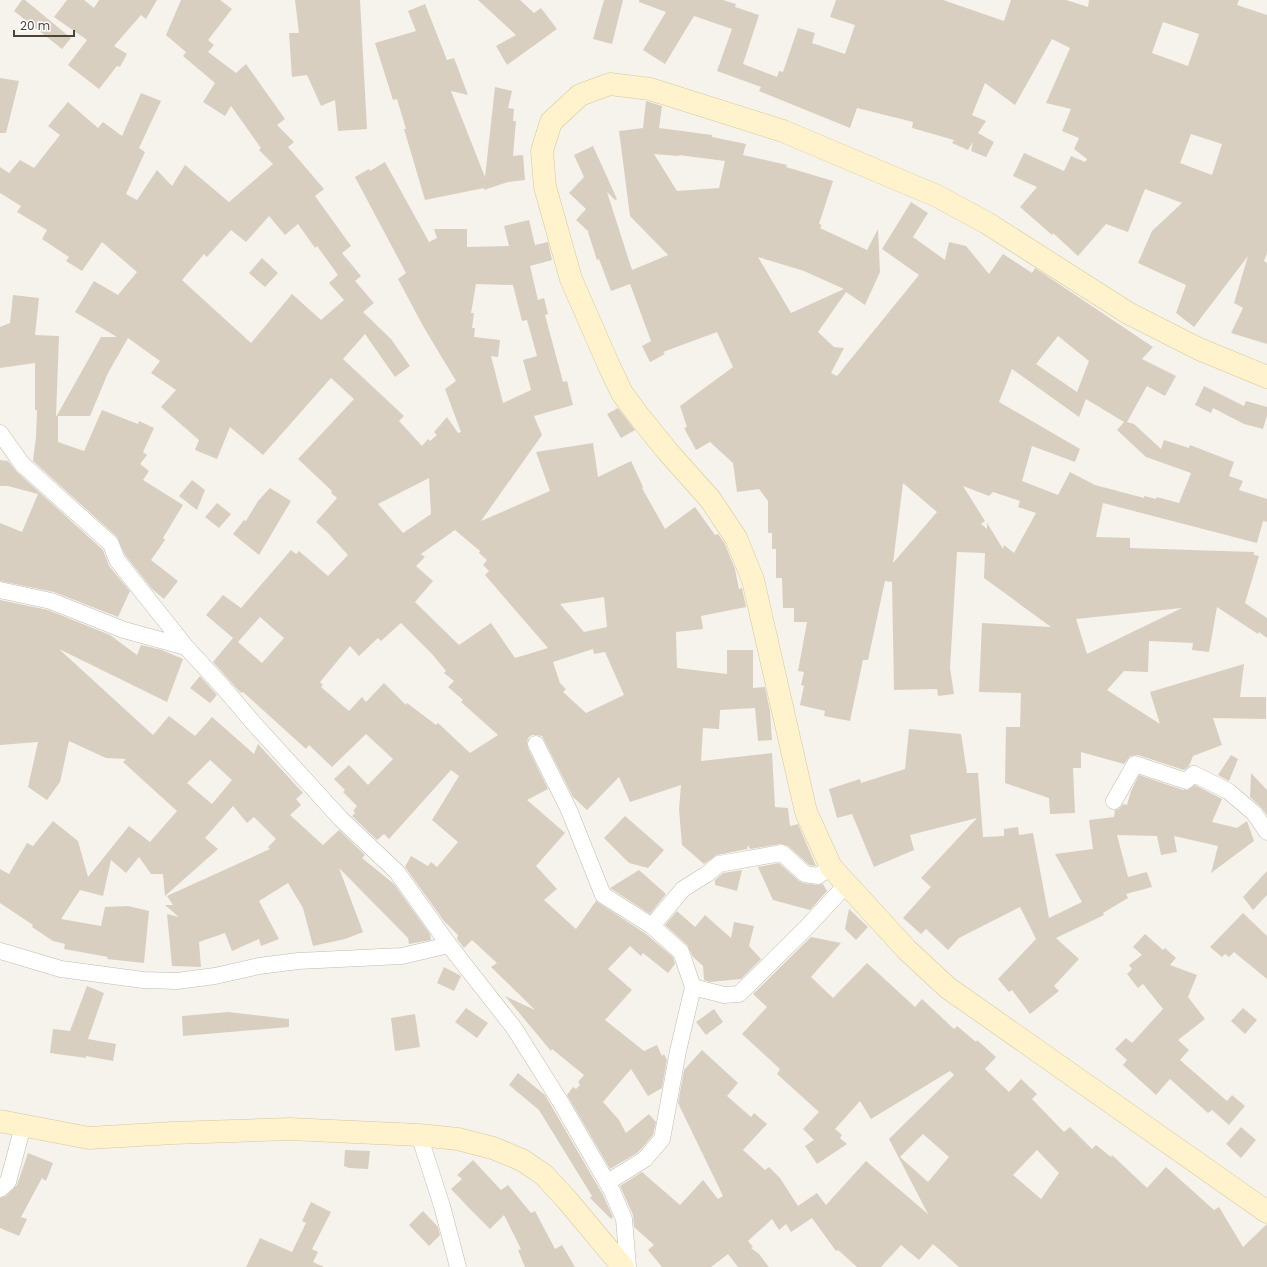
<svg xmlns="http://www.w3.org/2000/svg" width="1267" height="1267" viewBox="0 0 1267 1267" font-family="Poppins,sans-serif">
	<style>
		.building { fill: #d8cfc1; fill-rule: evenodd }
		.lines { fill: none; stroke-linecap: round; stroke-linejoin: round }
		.street-casing { stroke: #c2bbae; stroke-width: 17 }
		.secondary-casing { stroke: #d6c79b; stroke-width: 23 }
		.street { stroke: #fff; stroke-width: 16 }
		.secondary { stroke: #fff3cd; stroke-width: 22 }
	</style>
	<rect width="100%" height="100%" fill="#f6f3ec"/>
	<path class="building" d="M22 0H25L71 38 62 49 14 11Z
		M67 0H84L94 8 99 0H157L146 19 141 15 114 46 127 54 120 67 117 66 99 89 68 65 87 40 54 17Z
		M181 0H220L232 9 208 40 214 45 208 52 236 73 246 64 285 119 277 125 294 142 288 147 324 189 315 196 351 246 342 253 361 276 355 281 374 303 363 312 391 339 410 366 395 377 365 334 343 359 404 416 399 421 422 446 428 439 430 441 437 435 434 432 447 417 458 433 461 432 445 389 456 381 423 326 398 279 406 273 355 177 369 169 370 171 385 162 429 242 437 238 434 229H467V247L509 246 504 226 529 220 535 245 548 242 552 260 530 266 538 300 544 298 548 314 545 315 563 382 567 381 573 405 534 416 542 435 481 521 550 491 536 452 593 443 598 477 631 461 643 487 642 488 665 529 695 507 715 535 718 534 725 544 735 569 739 589 742 588 746 607 701 616 703 629 676 632 677 668 727 674V650H753V688L765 687 770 711 772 740 758 741 755 708 720 710 719 729 703 728 701 761 772 753 775 807 788 808 790 826 798 824 816 866 809 865 788 846 781 844 750 849 748 845 747 849 717 855 704 864 682 845 679 809 681 785 630 802 619 777 587 810 573 797 544 740 542 736 537 735H532L528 738 527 743 528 748 548 789 527 800 565 833 536 866 557 889 544 900 576 929 596 901 646 934 673 957 675 964 668 973 643 953 641 956 630 946 608 969 632 990 605 1020 644 1051 657 1045 662 1056 664 1054 667 1060 662 1088 648 1096 631 1069 603 1102 619 1120 626 1133 649 1114 656 1122 653 1135 642 1148 637 1153 610 1169 567 1095 573 1087 576 1089 580 1085 578 1082 584 1075 552 1049 551 1051 505 996 535 1010 491 967 497 963 472 940 464 948 457 939 458 935 444 921 405 867 411 856 428 866 431 862 437 867 458 842 432 820 459 776 451 770 389 839 384 834 377 840 352 816 355 813 353 811 357 806 343 792 345 790 334 779 349 765 368 785 393 759 366 734 332 767 309 745 306 749 243 692 242 693 239 691 213 662 233 638 206 615 223 595 241 608 291 550 296 554 299 551 328 576 348 555 328 533 316 522 337 498 331 493 332 491 298 459 354 399 331 378 263 455 230 427 217 459 195 450 199 440 161 407 176 390 151 373 160 361 128 338 108 373 90 416H58V442L84 451 102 410 138 424 139 421 154 428 143 452 147 455 140 464 149 471 143 480 183 505 163 538 165 540 151 560 178 581 164 599 152 589 125 555 117 537 33 461 36 437 37 410H35V363L0 368V327L10 323 13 295 39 298 35 335 59 336 56 417 101 337H117L75 312 94 281 118 295 137 272 102 242 82 271 66 261 69 257 42 239 47 230 17 212 21 206 0 193V167L9 173 20 160 34 168 60 135 48 126 68 102 98 128 103 122 122 136 141 93 161 101 139 148 145 152 126 194 137 200 157 170 172 186 185 165 229 202 273 164 259 150 261 148 231 106 225 116 203 102 215 83 183 56 186 52 166 35ZM269 216 285 235 298 224 315 248 317 246 338 275 329 283 344 300 321 320 292 294 251 343 182 280 204 254 207 257 231 230 246 242ZM476 284 513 285 522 321 527 320 537 356 523 360 531 390 503 403 491 356 498 357 500 340 474 337 475 328H472L474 313H471ZM429 478 431 514 403 533 378 504ZM455 530 480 551 479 553 487 560 483 565 489 571 485 575 548 648 515 658 491 623 459 645 415 602 433 581 416 566 425 557 421 554ZM604 597 607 627 584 632 560 604ZM260 617 284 638 262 663 238 642ZM401 623 432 654 446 671 444 673 454 681 448 687 463 700 461 702 498 735 470 753 438 723 436 725 407 703 406 705 384 683 366 702 362 697 349 711 321 687 323 685 320 682 350 646 359 656 378 638 381 641ZM593 649 594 654 605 652 624 695 586 713 563 692 566 689 560 683 553 662Z
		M295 0H360L367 129 338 131 335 100 321 106 307 75 292 77 289 33H299Z
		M478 0H520L534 13 541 8 557 29 507 65 496 46 516 35Z
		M604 0H623L612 44 593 39Z
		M639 0H723L736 4 735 7 759 15 743 64 777 77 779 71 783 72 798 28 815 33 812 43 845 54 855 25 830 17 836 0H943L1004 21 1011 0H1066L1088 7 1089 0H1239L1237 5 1267 15V253L1264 261 1267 263V344L1231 333 1243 308 1234 303 1248 256 1194 327 1176 313 1186 285 1138 263 1152 231 1182 203 1145 189 1128 232 1106 224 1078 256 1053 233 1052 235 1020 207 1037 187 1013 176 1024 153 1064 171 1071 156 1085 162 1087 159 1074 149 1079 138 1062 131 1071 109 1046 103 1070 48 1052 39 1015 105 985 83 972 115 986 121 978 133 994 142 986 157 971 151 973 142 968 150 952 143 954 140 912 128 913 122 857 108 850 128 759 91 761 87 717 71 732 29 694 16 665 64 643 50 666 12 639 2ZM1163 22 1199 34 1188 66 1152 53ZM1191 134 1222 144 1212 175 1180 163Z
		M425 4 447 60 454 58 468 95 451 91 485 177 495 87 512 91 508 108 514 109 513 121H516L513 156 523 155 525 180 508 182 484 190V188L425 200 404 129H406L397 99 393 100 375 43 416 31 408 11Z
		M0 78 19 81 6 133H0Z
		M646 101 662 106 659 128 712 135V137L746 144 743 155 787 165 786 167 833 181 819 224 822 225 820 228 867 250 878 229 880 272 865 305 846 292 818 332 834 347 844 348 831 373 837 376 919 275 882 249 911 202 928 213 913 237 945 260 949 242 966 246 989 274 1003 254 1032 273 1035 268 1153 347 1142 359 1176 376 1165 396 1147 386 1127 422 1134 424 1161 449 1164 440 1189 448 1190 445 1234 462 1229 476 1243 481 1239 490 1267 499V522L1263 521 1257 543 1103 503 1096 537 1130 538V548L1254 552V555L1259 556 1245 603 1267 618V638L1259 632 1258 634 1217 607 1209 652 1192 650 1193 643 1149 641 1148 672 1124 671 1107 690 1160 724 1150 692 1244 664 1240 697H1266V719L1213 718 1222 745 1193 756 1189 766 1184 770 1138 755 1130 756 1124 764 1081 752V768H1073L1075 813 1050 814 1049 798 1005 783 1006 727H1020L1021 693 979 692 982 623 1051 627 984 578 985 553 957 552 950 668 954 694 938 696 937 689 894 690 892 582 885 581 868 660H863L850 721 824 716 825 711 800 705 804 686 801 685 804 672 798 671 807 622H794V608H783L782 578H776V549H772V533H768V501L759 489 737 492 733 463 710 442 696 450 684 428 687 427 680 406 733 367 717 332 663 352 665 354 650 362 642 346 651 341 630 284 611 291 599 259 597 260 588 232H589L576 220 586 209 569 193 584 177 574 155 593 146 617 199 615 200 607 192 632 270 668 255 630 216 619 131 643 128ZM654 154 679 156V155L725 161 719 188 677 191ZM758 257 804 271 844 289 791 313ZM1058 336 1089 361 1077 392 1036 364ZM1012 369 1079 417 1086 399 1081 396 1124 422 1117 430 1146 457 1191 473 1179 503 1157 497 1156 499 1144 496V498L1095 485 1070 472 1058 495 1022 481 1032 446 1075 462 1080 449 999 402ZM903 483 937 512 893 563ZM963 486 989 496 993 492 1020 501 1018 507 1036 513 1014 553 1004 545 1003 549 987 523V529L981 524 985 521ZM1182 608 1087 654 1076 619Z
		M262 258 278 273 265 287 249 273Z
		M1204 386 1244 406 1246 401 1267 407V415L1263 429 1244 424 1213 408 1211 413 1195 405Z
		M618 408 635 430 621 438 607 414Z
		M0 460 8 461 16 471 103 550 109 566 130 591 118 617 54 592 0 581V523L22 532 38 494 8 486H0Z
		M192 480 205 490 197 510 179 496Z
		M270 488 291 501 259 555 233 534 244 520 246 521 258 501Z
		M217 503 231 514 219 528 205 517Z
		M0 600 48 610 110 635 137 655 141 645 162 650 183 659 167 702 59 649 153 735 169 716 195 736 212 717 254 754 258 744 303 793 296 799 301 805 290 815 323 845 339 830 365 855 362 858 394 884 430 934 431 940 409 944 408 938 339 868 363 932 345 939 313 946 303 908 288 883 259 901 279 939 261 946 259 939 232 951 225 933 199 942 201 967 172 966 167 914 179 917 165 905H173L167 896 270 849 268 847 276 839 254 817 247 823 233 806 205 838 218 849 165 896 163 874H151L139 857 126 873 111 860 103 896 80 890 61 919 101 926 105 907 128 906 149 911 144 963 107 959 108 957 64 949 65 944 53 941 32 927 33 925 0 903V869L9 874 27 843 33 846 53 821 78 841 88 877 129 826 150 842 177 811 123 762 126 759 106 758 69 741 60 782 47 800 28 787 38 742 0 745ZM210 760 232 780 212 804 187 783Z
		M200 676 217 695 210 703 190 688Z
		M909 729 961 734 967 773H978L983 837 1004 836V829L1018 827 1019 835 1033 833 1049 918 1082 902 1055 854 1093 849 1089 820 1114 817 1115 810 1119 809 1123 804 1127 805 1131 791 1139 775 1183 790H1188L1195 785 1222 799 1212 822 1237 828 1247 821 1254 841 1211 873 1218 846 1174 836 1177 852 1161 855 1157 836 1117 835 1128 877 1147 872 1152 887 1126 894 1128 898 1103 913 1104 915 1056 938 1079 959 1054 986 1059 991 1030 1014 1012 990 1009 992 998 979 1036 939 1020 907 959 938 948 950 926 929 921 934 903 918 931 887 921 878 977 818 910 835 914 850 874 867 852 814 837 818 829 789 860 779 861 783 905 769Z
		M1231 755 1238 759 1229 781 1218 775Z
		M1251 773 1267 790V815L1260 806 1250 797Z
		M625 816 664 850 648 868 629 863 604 838Z
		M779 863 799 881 803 883 817 885 823 884 827 891 810 910 773 900 758 867Z
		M639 870 666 894 650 914 610 888Z
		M742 870 737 891 715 885V880L723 873Z
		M1267 871V895L1253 910 1243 897Z
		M849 909 868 927 856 940 845 929Z
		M677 911 695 927 705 915 731 938 734 922 754 926 749 946 761 959 741 979 710 982 704 980 703 966 693 957 687 945 665 925Z
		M1243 913 1267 936V979L1234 952 1229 957 1225 954 1222 957 1210 947Z
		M1145 934 1163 950 1165 948 1176 958 1170 965 1197 975 1188 997 1205 1019 1178 1040 1189 1050 1180 1060 1227 1101 1232 1095 1245 1106 1229 1125 1212 1110 1208 1113 1170 1079 1156 1095 1123 1065 1127 1060 1115 1049 1126 1038 1132 1043 1163 1009 1143 984 1138 988 1127 974 1132 969 1129 965 1142 955 1133 947Z
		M811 937 841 943 811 977 833 998 867 963 915 1007 922 999 954 1029 957 1026 976 1042 977 1040 996 1057 985 1069 1009 1092 1021 1079 1037 1094 1032 1099 1064 1132 1070 1127 1092 1149 1096 1145 1111 1157 1112 1155 1147 1188 1166 1167 1214 1210 1219 1207 1243 1247 1267 1224V1267H959L933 1244 919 1260 901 1245 881 1267H857L838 1250 836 1251 812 1218 791 1232 786 1224 779 1230 772 1219 748 1241 753 1247 751 1248 759 1254 769 1267H738L728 1254 711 1267H662L648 1250 654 1245 634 1227 633 1215 620 1186 642 1172 680 1205 703 1180 718 1199 723 1196 678 1103 684 1070 702 1050 738 1083 727 1096 751 1117 754 1113 767 1124 743 1150 765 1170 769 1167 780 1178 798 1206 817 1193 826 1205 866 1161 928 1214 889 1139 954 1075 950 1071 871 1119 860 1101 835 1129 842 1135 840 1138 847 1144 817 1164 805 1146 814 1140 803 1129 819 1112 777 1074 780 1069 742 1034 767 1007 753 994ZM923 1134 949 1157 928 1182 900 1157ZM1037 1150 1059 1173 1041 1199 1013 1175Z
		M444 967 461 976 454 991 437 983Z
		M87 986 104 993 88 1039 116 1044 113 1061 86 1056V1058L50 1053 53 1029 70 1031Z
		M466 1008 488 1023 477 1038 455 1022Z
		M1243 1008 1257 1020 1245 1034 1231 1021Z
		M714 1009 723 1022 706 1035 696 1022Z
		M228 1012 289 1019V1027L183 1036 182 1016Z
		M415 1014 420 1047 395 1051 391 1018Z
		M518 1073 545 1095 603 1195 613 1217 611 1219 590 1198 592 1196 539 1110 509 1085Z
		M1241 1127 1256 1140 1241 1158 1226 1144Z
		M345 1150 370 1151 368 1169 349 1168 344 1166Z
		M28 1153 53 1163 46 1181 42 1178 21 1217 27 1219 19 1236 0 1228V1198L6 1196 17 1185Z
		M473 1160 501 1190 508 1185 531 1213 535 1211 555 1249 562 1245 575 1267H525L518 1250 521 1249 504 1215 490 1229 468 1207 451 1189 462 1179 457 1175Z
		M311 1202 331 1212 312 1249 318 1252 313 1262 324 1267H246L260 1238 292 1252 306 1223 302 1221Z
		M423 1211 438 1227 440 1235 429 1246 409 1225Z"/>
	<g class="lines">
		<g class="street-casing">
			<path id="street" d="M0 433 22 464 111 544 117 560 186 647 222 686 257 727 341 819 397 872 449 945 514 1028 560 1101 612 1191 624 1219 628 1267
				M0 590 51 601 124 630 186 647
				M536 744 569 810 603 895 652 926 683 889 707 874 719 864 782 853 805 874 818 876 831 867
				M1114 801 1135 764 1186 781 1194 774 1228 791 1254 813 1267 832
				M652 926 681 952 693 987 724 995 739 994 806 928 846 885
				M0 951 61 969 143 980 177 981 215 976 259 966 298 961 402 956 449 945
				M419 1135 442 1206 458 1267
				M608 1182 645 1159 662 1139 678 1051 693 987
				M0 1189 8 1182 23 1126"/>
		</g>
		<g class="secondary-casing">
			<path id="secondary" d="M1267 377 1199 349 1128 313 987 223 937 196 783 131 650 89 610 84 580 95 551 122 542 151 545 187 571 279 610 368 622 393 639 416 668 452 710 499 736 538 753 580 806 812 831 867 907 950 948 988 1267 1212
				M0 1121 89 1138 173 1133 289 1129 419 1135 458 1139 493 1148 522 1160 544 1175 567 1200 623 1267"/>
		</g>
		<use href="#street" class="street"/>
		<use href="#secondary" class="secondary"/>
	</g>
	<path d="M14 30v6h60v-6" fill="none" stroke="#4b4439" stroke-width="2"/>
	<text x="20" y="30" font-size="12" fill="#4b4439" stroke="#ffffff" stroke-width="3" paint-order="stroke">20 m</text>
</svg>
